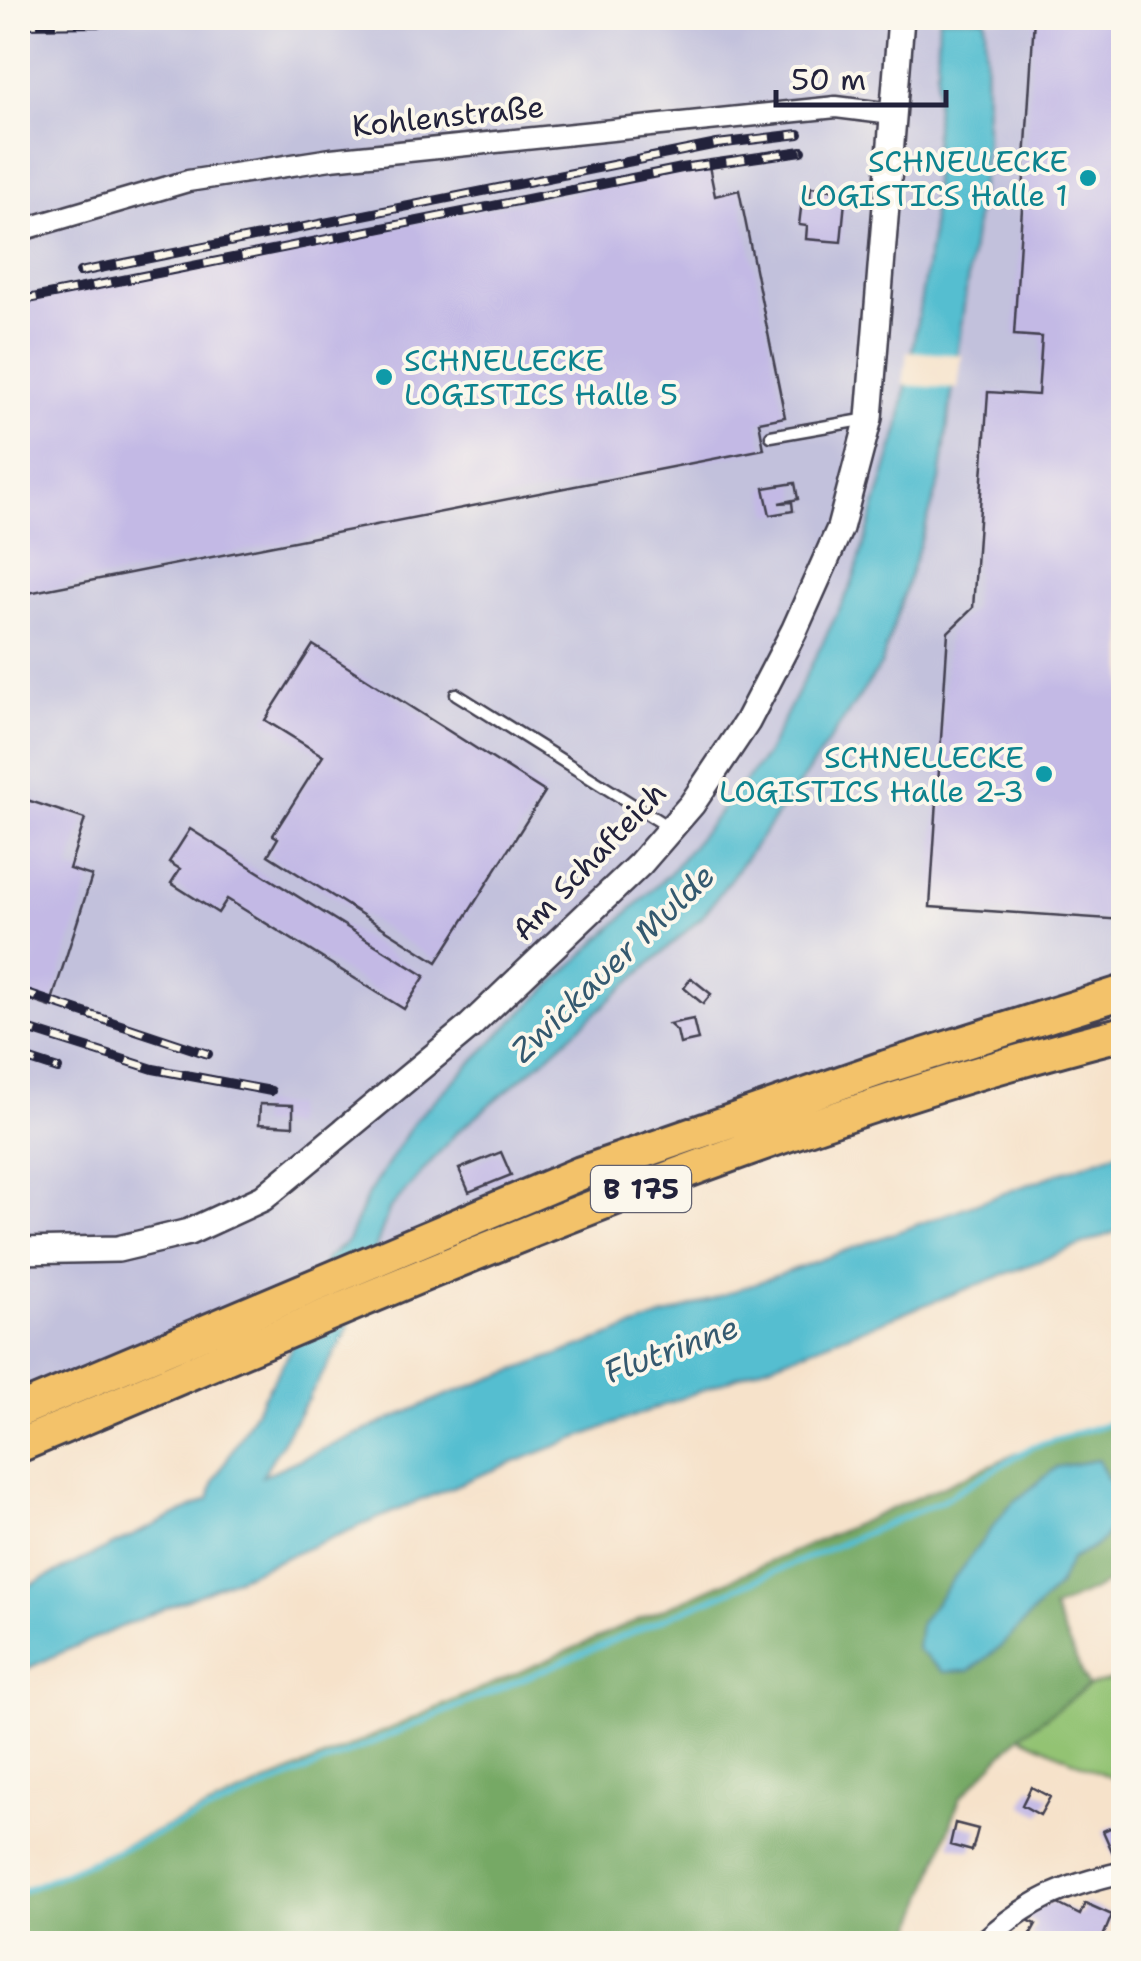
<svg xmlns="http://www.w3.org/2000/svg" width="1141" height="1961" viewBox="0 0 1141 1961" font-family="'Shantell Sans',sans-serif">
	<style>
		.industrial { fill: #c2c1dc }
		.green { fill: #93c373; stroke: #5a7257; stroke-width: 2.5 }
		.forest { fill: #76a965; stroke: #4c6650; stroke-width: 2.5 }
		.water { fill: #54bed0; stroke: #3b7086; stroke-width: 2.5 }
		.pier { fill: #f6e2ca }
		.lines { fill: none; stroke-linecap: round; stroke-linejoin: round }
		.stream { stroke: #54bed0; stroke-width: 6 }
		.building { fill: #c3b9e5 }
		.service-casing { stroke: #423f50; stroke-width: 15 }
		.minor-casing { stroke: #423f50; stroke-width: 25 }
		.tertiary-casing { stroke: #423f50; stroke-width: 30 }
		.primary-casing { stroke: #423f50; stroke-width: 38 }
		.service { stroke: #fff; stroke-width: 10 }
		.minor { stroke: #fff; stroke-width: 20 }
		.tertiary { stroke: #fff; stroke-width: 25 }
		.primary { stroke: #f3c26a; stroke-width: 32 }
		.rail-casing { stroke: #22223b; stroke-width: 10 }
		.rail { stroke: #fbf7ec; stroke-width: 6; stroke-dasharray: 19; stroke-linecap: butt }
		.culture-dot { fill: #0f9aa8; stroke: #fbf7ec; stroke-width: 4 }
		.labels { text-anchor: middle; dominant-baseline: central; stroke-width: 8; stroke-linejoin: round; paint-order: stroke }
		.shield { fill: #fbf7ec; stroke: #636270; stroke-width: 2.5 }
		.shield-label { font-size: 28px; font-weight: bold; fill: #22223b }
		.street-label { font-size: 30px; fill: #22223b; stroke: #fbf7ec }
		.culture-label { font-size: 30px; fill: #0d838f; stroke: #fbf7ec; text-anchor: end }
		.water-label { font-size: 32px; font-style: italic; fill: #34596f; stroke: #fbf7ec }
	</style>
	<rect width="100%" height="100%" fill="#fbf7ec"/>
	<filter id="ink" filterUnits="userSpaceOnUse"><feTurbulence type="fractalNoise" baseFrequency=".01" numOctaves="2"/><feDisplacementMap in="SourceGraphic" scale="20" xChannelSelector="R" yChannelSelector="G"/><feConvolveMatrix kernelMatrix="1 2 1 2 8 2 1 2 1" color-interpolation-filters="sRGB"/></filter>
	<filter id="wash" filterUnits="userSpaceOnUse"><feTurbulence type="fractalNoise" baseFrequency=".0048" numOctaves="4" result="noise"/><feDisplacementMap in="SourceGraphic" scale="40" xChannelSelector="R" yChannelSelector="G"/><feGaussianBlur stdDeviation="2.25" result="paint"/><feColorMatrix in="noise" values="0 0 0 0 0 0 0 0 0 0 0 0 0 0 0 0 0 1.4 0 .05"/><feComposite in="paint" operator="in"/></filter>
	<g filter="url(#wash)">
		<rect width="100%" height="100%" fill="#f6e2ca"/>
		<path class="industrial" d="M18 18H1123V980L18 1395Z"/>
		<path class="green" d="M1123 1677V1783L1020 1736 1088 1686Z"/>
		<path class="forest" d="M1123 1421V1576L1053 1609 1088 1686 1020 1736 960 1798 909 1943H18V1892L1034 1446Z"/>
		<path class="water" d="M939 18H985L986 144 940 481 881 665 792 795 703 916 547 1057 456 1133 389 1210 345 1336 262 1476 444 1396 1123 1150V1229L478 1476 71 1648 18 1673V1591L209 1499 214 1481 288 1355 326 1259 348 1241 368 1194 416 1119 507 1027 670 873 766 755 852 584 899 428 931 239Z
			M1098 1460 1118 1499C1107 1539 1109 1541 1071 1559L1058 1586 1000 1647 969 1671 943 1672 917 1649 920 1623 1008 1507 1057 1467Z"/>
		<path class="pier" d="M907 351 962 355 958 389 903 385Z"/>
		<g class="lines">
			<path class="stream" d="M18 1893 939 1502 1034 1446 1124 1419"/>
		</g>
		<g id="blocks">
			<path class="building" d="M1034 18H1124V920L930 907 948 632 973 608 988 392 1038 395 1042 337 1014 335Z
				M709 166 715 196 739 190 785 417 759 422 764 449 18 595V300Z
				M811 187 846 191 841 242 806 239 807 226 799 225 802 200 810 201Z
				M795 483 798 499 779 503 792 502 793 511 770 515 764 488Z
				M313 645 545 792 437 962 268 855 278 838 273 835 323 756 265 720Z
				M18 797 85 819 69 869 92 876 50 1007 18 996Z
				M190 829 425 976 404 1009 227 899 218 913 171 883 180 869 169 862Z
				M691 978 711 994 703 1004 684 988Z
				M693 1019 698 1040 680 1044 677 1031 669 1024Z
				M260 1104 293 1105V1126L259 1124Z
				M501 1152 511 1175 469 1192 459 1169Z
				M1031 1787 1050 1797 1040 1815 1022 1805Z
				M1124 1822V1855L1115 1858 1103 1831Z
				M955 1823 978 1829 972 1851 950 1845Z
				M1052 1901 1080 1915 1085 1903 1112 1915 1100 1944H1042L1043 1941 1030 1935 1036 1924 1019 1916Z"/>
		</g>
	</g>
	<g filter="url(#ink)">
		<use href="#blocks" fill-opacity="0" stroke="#423f50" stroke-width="2.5"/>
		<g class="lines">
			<g class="service-casing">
				<path id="service" d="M771 436 868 419
					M456 694 670 828
					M24 1290 25 1252"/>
			</g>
			<g class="minor-casing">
				<path id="minor" d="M18 231 188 181 331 159 836 107 892 114
					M981 1944C1027 1901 1062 1886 1124 1872"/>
			</g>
			<g class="tertiary-casing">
				<path id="tertiary" d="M18 1251 118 1249 189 1232 263 1198 468 1028 640 864 692 804 747 722 794 631 840 528 869 418 901 18"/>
			</g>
			<g class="primary-casing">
				<path id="primary" d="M18 1411 581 1173 886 1067 1124 992
					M18 1446C380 1294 741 1129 1124 1033"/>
			</g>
			<use href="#service" class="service"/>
			<use href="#minor" class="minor"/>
			<use href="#tertiary" class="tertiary"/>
			<use href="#primary" class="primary"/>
			<g class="rail-casing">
				<path id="rail" d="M18 24 198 22 287 18
					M80 272 717 144 799 134
					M18 301 682 168 802 151
					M18 991 208 1054
					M18 1026 153 1069 271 1091
					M18 1056 58 1069"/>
			</g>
			<use href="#rail" class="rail"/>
		</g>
	</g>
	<g class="culture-dot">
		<circle cx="1088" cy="178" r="10"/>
		<circle cx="384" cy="377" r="10"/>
		<circle cx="1044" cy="774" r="10"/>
	</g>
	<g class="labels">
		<rect class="shield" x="591" y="1166" width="100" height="46" rx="8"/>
		<g class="shield-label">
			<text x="641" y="1189">B 175</text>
		</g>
		<g class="street-label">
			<text transform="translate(448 116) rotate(-6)">Kohlenstraße</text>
			<text transform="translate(589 861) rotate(-46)">Am Schafteich</text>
		</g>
		<g class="culture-label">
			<text x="1068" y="161">SCHNELLECKE<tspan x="1068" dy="34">LOGISTICS Halle 1</tspan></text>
			<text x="404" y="360" text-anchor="start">SCHNELLECKE<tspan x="404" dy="34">LOGISTICS Halle 5</tspan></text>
			<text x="1024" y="757">SCHNELLECKE<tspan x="1024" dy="34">LOGISTICS Halle 2-3</tspan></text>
		</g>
		<g class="water-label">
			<text transform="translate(612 963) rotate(-44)">Zwickauer Mulde</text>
			<text transform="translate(671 1349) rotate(-20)">Flutrinne</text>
		</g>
	</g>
	<rect width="1141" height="1961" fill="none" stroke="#fbf7ec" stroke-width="60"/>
	<path d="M776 90v15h170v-15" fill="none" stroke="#22223b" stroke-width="5"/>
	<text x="791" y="90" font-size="30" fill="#22223b" stroke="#fbf7ec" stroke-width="8" paint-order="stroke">50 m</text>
</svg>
